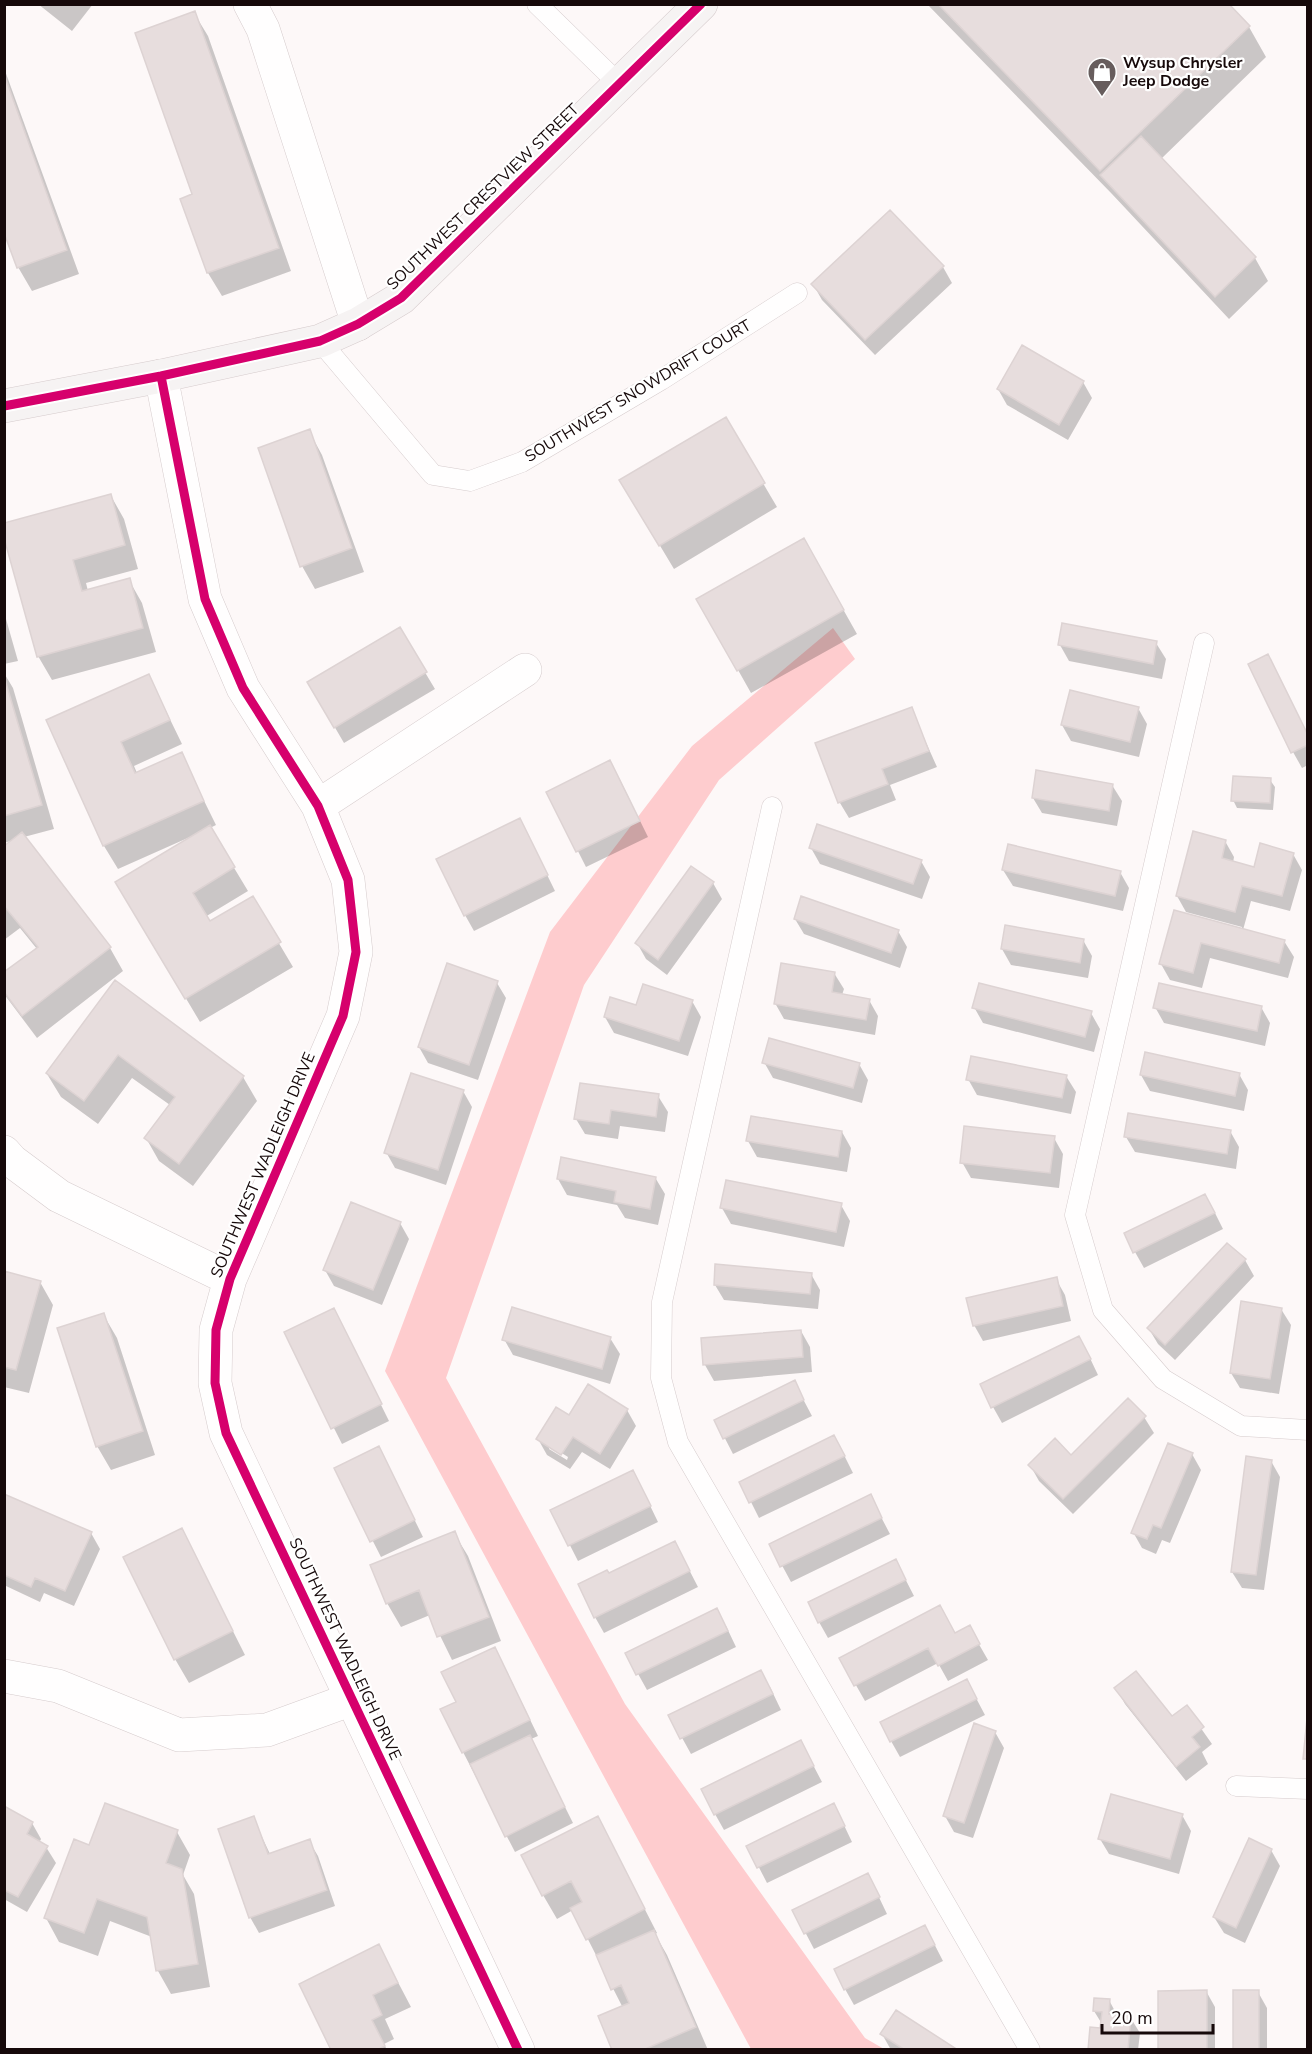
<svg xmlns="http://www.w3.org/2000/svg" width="1312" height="2054" viewBox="0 0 1312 2054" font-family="'Nunito Sans',sans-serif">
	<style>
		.forest { fill: #feccce }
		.shadow { fill: #0003; fill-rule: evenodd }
		.building { fill: #e7dddd; stroke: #ddd3d3; stroke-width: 1.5 }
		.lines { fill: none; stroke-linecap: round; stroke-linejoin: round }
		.lane-casing { stroke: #d6cccd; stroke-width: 21 }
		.street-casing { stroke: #d6cccd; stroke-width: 34 }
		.secondary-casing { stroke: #d6cccd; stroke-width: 34 }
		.lane { stroke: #fffefe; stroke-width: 20 }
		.street { stroke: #fffefe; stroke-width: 33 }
		.secondary { stroke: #f6f3f3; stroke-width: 33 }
		.cycleway-casing { stroke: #fff; stroke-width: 13 }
		.cycleway { stroke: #d6006c; stroke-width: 9 }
		.labels { text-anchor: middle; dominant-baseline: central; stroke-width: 4.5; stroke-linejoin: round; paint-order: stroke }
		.poi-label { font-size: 16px; font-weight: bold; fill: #16090a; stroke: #fff; text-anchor: start }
		.street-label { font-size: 16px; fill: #16090a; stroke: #fff }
	</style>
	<rect width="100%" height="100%" fill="#fdf8f8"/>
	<path class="forest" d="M833 628 855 659 719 780 584 985 446 1378 625 1704 865 2038 884 2049H751L385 1371 550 932 692 746Z"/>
	<path class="shadow" d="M38 4H93L72 31Z
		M927 4H1227L1249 27 1266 57 1161 159 1255 258 1268 281 1229 319 1112 194Z
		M194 13 208 36 291 271 222 296 208 273 182 200 194 195Z
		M4 68 79 274 32 291 18 267 4 229Z
		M943 267 952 283 875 355 822 300 813 284Z
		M1083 382 1092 398 1068 440 1007 405 998 389Z
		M725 419 777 507 674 569 635 504Z
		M309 431 322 455 364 572 315 589 302 566Z
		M111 496 124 519 138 569 86 583 88 591 129 580 142 603 156 652 52 680 38 656 4 532Z
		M804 540 857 634 751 693 698 599Z
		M4 612 18 661 4 664Z
		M399 629 435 689 344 743 309 683Z
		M1156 643 1166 659 1162 679 1069 661 1060 645Z
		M4 673 13 688 54 829 24 837 110 948 123 971 37 1038 4 994V974L37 949 20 928 4 940V848L14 840 4 843Z
		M149 676 182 744 134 766 137 773 181 754 216 825 210 828 248 891 205 917 210 923 252 898 293 967 200 1022 131 906 191 838 190 837 118 869 104 846 48 721Z
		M1138 708 1147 724 1139 757 1071 741 1062 725Z
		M911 709 937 767 890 785 896 800 849 818 840 803 817 744Z
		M1308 735V765L1302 768 1293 752Z
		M619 778 648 837 586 867 548 792Z
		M1270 780 1275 787 1273 810 1237 808 1233 800Z
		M1112 785 1122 801 1117 826 1042 813 1033 798Z
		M528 836 555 891 474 931 465 915Z
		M1225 841 1234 857 1233 863 1255 869 1293 854 1302 870 1290 911 1251 901 1243 930 1284 941 1294 957 1288 978 1210 958 1202 988 1170 980 1161 964 1175 912 1242 930V927L1186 912 1177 896Z
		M811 848 921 861 930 877 922 899 820 864Z
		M692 868 713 883 722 899 667 975 646 959 637 943Z
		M1003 870 1120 872 1129 888 1123 911 1013 886Z
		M795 919 898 931 907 947 900 968 804 934Z
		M1083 940 1092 956 1088 978 1011 965 1002 949Z
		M834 973 844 989 842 995 869 1000 878 1016 875 1035 784 1019 775 1003Z
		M115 982 243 1077 257 1101 193 1186 159 1161 146 1138 170 1105 132 1078 98 1124 61 1097 47 1074Z
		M497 983 506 998 478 1080 428 1063 419 1047Z
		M692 1001 701 1017 688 1056 614 1033 605 1017 637 1007Z
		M974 1007 1091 1013 1100 1029 1094 1052 983 1023Z
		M1155 1007H1261L1270 1023 1265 1046 1164 1023Z
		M764 1062 859 1064 868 1080 862 1103 773 1078Z
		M1239 1074 1248 1090 1244 1111 1150 1091 1141 1075Z
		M1066 1076 1076 1092 1071 1114 977 1095 968 1079Z
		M463 1091 472 1107 446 1185 395 1168 386 1152Z
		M658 1096 668 1112 665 1132 620 1126 618 1139 585 1134 576 1119Z
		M1230 1131 1239 1147 1236 1169 1135 1152 1126 1137Z
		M842 1132 851 1148 847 1172 757 1157 748 1141Z
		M1054 1138 1063 1154 1059 1188 971 1178 962 1162Z
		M558 1179H656L665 1194 658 1225 625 1218 617 1205 567 1195Z
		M841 1205 850 1221 844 1247 731 1224 722 1208Z
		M1214 1211 1223 1229 1144 1268 1135 1252Z
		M400 1223 409 1239 382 1305 334 1286 325 1270Z
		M1227 1245 1245 1260 1254 1276 1175 1360 1158 1344 1149 1329Z
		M4 1272 40 1282 53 1305 29 1393 4 1387Z
		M811 1274 820 1290 818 1309 724 1300 715 1285Z
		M1056 1279 1065 1295 1071 1321 983 1341 974 1325Z
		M1281 1309 1291 1325 1279 1394 1240 1388 1231 1373Z
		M334 1310 389 1421 342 1444 286 1333Z
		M103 1314 117 1338 155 1455 111 1470 97 1446Z
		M801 1331 810 1347 812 1372 714 1381 705 1365Z
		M610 1338 620 1354 610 1384 513 1355 504 1339Z
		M1088 1354 1098 1375 1002 1423 993 1407Z
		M794 1382 812 1416 733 1454 716 1421Z
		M627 1410 636 1426 610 1469 582 1452 570 1469 547 1455 538 1439ZM549 1445 568 1457 567 1460 549 1449Z
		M1144 1417 1154 1433 1073 1514 1039 1481 1030 1465 1071 1457Z
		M843 1453 853 1473 759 1518 741 1482Z
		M1192 1454 1201 1470 1170 1543 1162 1540 1156 1554 1142 1548 1133 1532Z
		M1271 1461 1280 1477 1264 1590 1242 1588 1232 1572Z
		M387 1464 423 1537 381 1557 336 1469Z
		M641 1487 658 1522 578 1561 552 1510Z
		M4 1495 91 1533 100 1549 74 1606 44 1593 40 1602 6 1586Z
		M870 1496 890 1534 791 1582 771 1545Z
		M182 1530 245 1655 189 1683 175 1659Z
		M454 1533 468 1556 501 1641 452 1660 430 1615 401 1627 387 1603Z
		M683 1558 698 1587 604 1633 595 1617 609 1575Z
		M896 1561 914 1596 828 1638 819 1622Z
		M726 1626 736 1647 647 1690 627 1654Z
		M969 1627 988 1660 948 1681 938 1663 865 1701 841 1659 955 1635Z
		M503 1664 538 1736 531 1739 573 1823 515 1852 463 1752 458 1702Z
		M967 1681 985 1715 900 1757 891 1741Z
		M770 1687 781 1710 691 1754 670 1716Z
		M1116 1688 1171 1718 1186 1707 1212 1744 1202 1752 1208 1764 1186 1781 1125 1704Z
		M995 1732 1004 1748 973 1838 954 1832 945 1816Z
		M801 1742 822 1782 724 1830 715 1814Z
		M4 1807 32 1823 41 1839 39 1843 46 1847 56 1863 27 1912 4 1899Z
		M1182 1815 1191 1831 1179 1874 1109 1854 1100 1839Z
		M253 1818 270 1854 309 1841 318 1856 335 1906 259 1933 250 1917Z
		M598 1818 657 1933 655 1934 667 1955 708 2050H613L623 2008 573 1910 557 1919 543 1895Z
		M842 1821 852 1842 767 1883 748 1846Z
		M177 1832 190 1855 183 1875 194 1894 210 1987 171 1994 158 1971 152 1937 110 1921 98 1956 59 1942 46 1918 90 1847Z
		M1271 1850 1280 1866 1245 1943 1224 1933 1214 1917Z
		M876 1891 887 1914 814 1949 794 1911Z
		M925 1926 943 1961 854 2005 845 1989Z
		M379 1946 411 2007 385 2019 394 2039 384 2044 387 2050H333Z
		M1206 1991 1215 2007V2050H1159Z
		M1258 1992 1267 2008V2050H1234Z
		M1109 2000 1118 2017H1130L1140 2033 1138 2050H1090L1102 2030V2024L1094 2011Z
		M882 2034 955 2050H891Z"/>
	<path class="building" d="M938 4H1229L1250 26 1100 171Z
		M195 11 279 248 207 273 180 199 192 194 135 33Z
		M4 74 67 250 17 268 4 233Z
		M1141 136 1256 257 1215 297 1100 175Z
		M890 210 944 266 865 340 811 284Z
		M1022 345 1084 381 1059 425 997 389Z
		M726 417 765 483 659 546 619 480Z
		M310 429 352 548 300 567 258 448Z
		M111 494 125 545 73 560 82 591 130 578 143 628 37 657 4 538V523Z
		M804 538 844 610 737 671 696 599Z
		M1062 623 1157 641 1153 664 1058 645Z
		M400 627 427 672 334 728 307 682Z
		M1268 654 1308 735V745L1291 753 1248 664Z
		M149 674 170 720 121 742 135 773 182 752 204 801 103 846 46 720Z
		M4 676 42 805 4 816Z
		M1070 690 1139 707 1130 742 1061 725Z
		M912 707 929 751 882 769 888 784 838 803 815 743Z
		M610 760 640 821 576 852 546 792Z
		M1036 770 1113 784 1109 811 1032 798Z
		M1233 776 1271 778 1270 803 1231 801Z
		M520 818 548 875 464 916 436 859Z
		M817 824 922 860 913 884 809 848Z
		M210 825 235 867 193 893 210 921 253 896 281 942 185 999 115 882Z
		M1193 831 1226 840 1222 858 1254 867 1260 843 1294 853 1282 896 1242 886 1235 912 1176 896Z
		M22 832 111 947 22 1016 4 992V972L38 947 4 906V846Z
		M1008 844 1121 871 1115 896 1002 870Z
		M691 866 714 882 658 960 635 943Z
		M801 896 899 930 891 953 794 919Z
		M1174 910 1285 940 1279 963 1201 943 1193 973 1159 964Z
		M1005 925 1084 939 1080 963 1001 949Z
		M447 963 498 981 469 1065 418 1047Z
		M781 963 835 972 832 992 870 999 866 1020 774 1004Z
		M115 980 244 1076 179 1164 144 1138 175 1097 118 1055 84 1101 46 1073Z
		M979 983 1092 1011 1085 1037 972 1008Z
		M1159 983 1262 1006 1257 1031 1153 1008Z
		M643 984 693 1000 679 1041 604 1017 610 997 636 1005Z
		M769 1038 860 1063 853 1088 762 1063Z
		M1145 1052 1240 1073 1235 1096 1140 1075Z
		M971 1056 1067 1075 1062 1098 966 1080Z
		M411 1073 464 1090 438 1170 384 1153Z
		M580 1083 659 1094 656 1117 611 1110 609 1124 574 1119Z
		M1128 1113 1231 1130 1227 1154 1124 1137Z
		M751 1116 842 1131 838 1157 746 1141Z
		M964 1126 1055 1136 1050 1173 960 1163Z
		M561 1157 656 1177 650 1209 614 1202 616 1191 557 1179Z
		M726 1180 842 1203 836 1232 720 1208Z
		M1205 1194 1215 1213 1133 1253 1124 1233Z
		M351 1202 401 1222 373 1290 323 1270Z
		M1227 1243 1246 1259 1165 1345 1147 1328Z
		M715 1264 812 1273 810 1294 714 1285Z
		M4 1271 41 1281 16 1370 4 1367Z
		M1057 1277 1063 1306 973 1326 966 1298Z
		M1241 1301 1282 1308 1270 1379 1230 1373Z
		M512 1307 611 1337 602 1369 502 1340Z
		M334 1308 382 1404 331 1429 284 1332Z
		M104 1313 143 1431 96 1447 57 1328Z
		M801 1330 803 1357 703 1365 701 1338Z
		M1079 1336 1091 1359 991 1408 980 1384Z
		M795 1380 804 1400 723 1439 714 1420Z
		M588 1384 628 1409 600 1454 573 1437 561 1455 536 1439 556 1407 569 1415Z
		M1128 1398 1146 1416 1063 1499 1028 1465 1055 1438 1071 1455Z
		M834 1435 845 1456 749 1503 739 1482Z
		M1168 1443 1193 1453 1161 1528 1153 1525 1147 1539 1131 1533Z
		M379 1446 415 1520 370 1542 334 1468Z
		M1246 1456 1272 1460 1256 1575 1231 1572Z
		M633 1470 651 1506 568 1546 550 1510Z
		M4 1494 92 1532 65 1591 35 1578 31 1587 4 1575Z
		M871 1494 882 1518 780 1567 769 1544Z
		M182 1528 233 1631 174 1660 123 1557Z
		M455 1531 489 1617 437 1637 419 1590 386 1604 370 1565Z
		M675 1541 690 1571 594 1618 578 1584 607 1570 609 1573Z
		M896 1559 906 1580 818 1623 808 1602Z
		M940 1605 955 1633 970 1625 980 1644 938 1666 928 1648 854 1686 839 1658Z
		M717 1608 728 1631 636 1675 625 1653Z
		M495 1647 530 1720 462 1753 440 1709 456 1702 441 1672Z
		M761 1670 773 1694 680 1739 668 1715Z
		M1136 1671 1172 1716 1187 1705 1204 1727 1192 1737 1200 1747 1176 1767 1114 1688Z
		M967 1679 977 1699 890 1742 880 1722Z
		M1308 1708V1759H1303Z
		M974 1723 996 1731 964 1823 943 1816Z
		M530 1735 565 1807 505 1837 470 1764Z
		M801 1740 814 1766 714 1815 701 1789Z
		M1111 1794 1183 1814 1170 1859 1098 1839Z
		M105 1803 178 1830 166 1863 182 1869 198 1964 156 1971 147 1917 97 1899 84 1933 44 1918 74 1839 89 1845Z
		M834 1803 845 1826 757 1868 746 1846Z
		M4 1806 33 1822 27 1834 48 1846 18 1897 4 1890Z
		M254 1816 268 1854 310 1839 327 1890 249 1918 218 1829Z
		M598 1816 645 1909 586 1940 570 1908 582 1902 571 1881 542 1896 521 1855Z
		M1249 1838 1272 1849 1236 1928 1213 1917Z
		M868 1873 880 1897 804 1934 792 1910Z
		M925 1925 935 1945 844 1990 834 1969Z
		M654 1930 696 2027 643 2050H612L598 2016 629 2003 621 1985 611 1990 596 1955Z
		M379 1944 398 1983 373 1995 382 2015 372 2020 385 2046 377 2050H331L299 1984Z
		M1207 1990V2050H1158V1991Z
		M1233 1990H1259V2050H1233Z
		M1094 1998 1110 1999 1109 2014 1131 2016 1128 2050H1088L1090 2027 1100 2028 1102 2012 1093 2011Z
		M896 2010 958 2050H905L880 2034Z"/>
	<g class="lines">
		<g class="lane-casing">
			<path id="lane" d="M537 4 620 85
				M320 341 433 475 470 481 522 462 661 380 797 293
				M1204 643 1075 1215 1103 1310 1163 1379 1241 1426 1308 1430
				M772 807 662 1302 661 1378 678 1442 1030 2050
				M1236 1786 1308 1789"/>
		</g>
		<g class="street-casing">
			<path id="street" d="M250 4 263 29 358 324
				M161 376 205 599 243 688 318 806 348 880 356 952 343 1016 230 1279 216 1330 215 1383 226 1433 518 2050
				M318 806 525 670
				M4 1152 12 1161 59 1196 230 1279
				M4 1676 58 1686 179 1735 267 1730 352 1699"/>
		</g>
		<g class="secondary-casing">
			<path id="secondary" d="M4 406 161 376 320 341 358 324 401 298 701 4"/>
		</g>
		<use href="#lane" class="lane"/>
		<use href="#street" class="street"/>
		<use href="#secondary" class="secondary"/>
		<g class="cycleway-casing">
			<path id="cycleway" d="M161 376 205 599 243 688 318 806 348 880 356 952 343 1016 230 1279 216 1330 215 1383 226 1433 518 2050
				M4 406 161 376 320 341 358 324 401 298 701 4"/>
		</g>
		<use href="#cycleway" class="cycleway"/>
	</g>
	<defs>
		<g id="shop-pin" transform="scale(1.5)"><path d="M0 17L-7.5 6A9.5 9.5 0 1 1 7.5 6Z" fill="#675d5d" stroke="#fff"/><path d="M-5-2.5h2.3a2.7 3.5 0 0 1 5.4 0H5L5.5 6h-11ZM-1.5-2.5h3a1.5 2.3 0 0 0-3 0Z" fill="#fff"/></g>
	</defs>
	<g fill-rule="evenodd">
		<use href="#shop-pin" x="1102" y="72"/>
	</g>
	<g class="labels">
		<g class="poi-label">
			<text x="1123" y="63">Wysup Chrysler<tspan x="1123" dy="18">Jeep Dodge</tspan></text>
		</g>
		<g class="street-label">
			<text transform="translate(483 197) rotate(-44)">SOUTHWEST CRESTVIEW STREET</text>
			<text transform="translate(638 391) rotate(-31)">SOUTHWEST SNOWDRIFT COURT</text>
			<text transform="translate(263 1165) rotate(-67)">SOUTHWEST WADLEIGH DRIVE</text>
			<text transform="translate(345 1649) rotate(65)">SOUTHWEST WADLEIGH DRIVE</text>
		</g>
	</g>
	<rect width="1312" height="2054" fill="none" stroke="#16090a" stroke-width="12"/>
	<path d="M1102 2024v9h111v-9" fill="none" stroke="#16090a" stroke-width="3"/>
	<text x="1111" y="2024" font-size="18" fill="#16090a" stroke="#ffffff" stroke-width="4.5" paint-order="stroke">20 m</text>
</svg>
